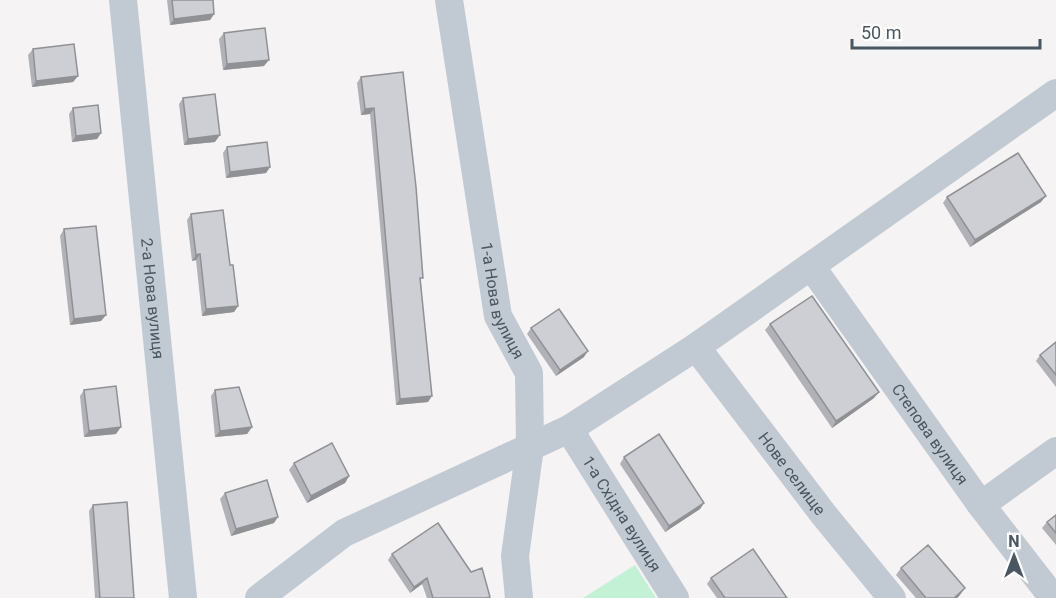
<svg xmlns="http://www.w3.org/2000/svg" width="1056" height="598" viewBox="0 0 1056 598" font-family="Roboto,sans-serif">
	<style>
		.green { fill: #c3f1d5 }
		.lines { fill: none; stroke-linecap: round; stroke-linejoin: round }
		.street { stroke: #c1cad2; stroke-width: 28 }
		.wall { fill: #b0b2b7 }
		.shaded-wall { fill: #909195 }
		.building { fill: #cdcfd5; stroke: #909195; stroke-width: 1.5 }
		.labels { text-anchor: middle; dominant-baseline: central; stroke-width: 4.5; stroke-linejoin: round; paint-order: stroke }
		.street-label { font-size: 16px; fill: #4a5661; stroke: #fff }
	</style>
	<rect width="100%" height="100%" fill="#f5f3f3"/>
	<path class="green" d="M635 565 656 598H583Z"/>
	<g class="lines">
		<g class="street">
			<path id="s1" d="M123 0 183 598"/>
			<path id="s2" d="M449 0 498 316 529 373 530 447 515 556 519 598"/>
			<path id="s3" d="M811 266 981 505 1047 590 1056 594"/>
			<path id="s4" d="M696 347 824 515 892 598"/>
			<path id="s5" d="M569 429 675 598"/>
			<path d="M981 505 1056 451"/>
			<path d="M259 598 344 533 569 429 696 347 1056 93"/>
		</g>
	</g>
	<path class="wall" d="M167 0H213L214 14 210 20 170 25Z
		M224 33 264 66 223 70 219 39Z
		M33 49 78 76 73 82 32 87 28 55Z
		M403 72 421 282 428 402 396 405 370 114 361 115 357 83 361 77Z
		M183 98 215 142 184 145 179 104Z
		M73 108 101 133 97 139 72 142 69 114Z
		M227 147 270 167 266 173 226 178 223 153Z
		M947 197 1041 202 970 247 943 203Z
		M191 214 230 265 238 306 234 312 202 316 196 260 192 261 187 220Z
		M64 229 106 315 101 321 70 325 60 236Z
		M770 324 874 398 832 428 765 330Z
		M531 328 584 357 556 376 527 334Z
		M1056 342V387L1036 361 1040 355Z
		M84 390 116 434 84 437 80 396Z
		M215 390 252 427 247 434 215 437 211 396Z
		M624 457 704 503 700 509 665 532 620 464Z
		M294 463 349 476 345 483 307 503 289 470Z
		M225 493 274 523 231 536 220 499Z
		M93 505 134 598H95L89 511Z
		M1056 515V545L1042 528 1047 522Z
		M392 554 471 572 490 597V598H427L422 584 410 593 388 560Z
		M901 568 960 595 957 598H916L896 575Z
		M711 578 787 598H717L707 584Z"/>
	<path class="shaded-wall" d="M214 14 210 20 170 25 174 19Z
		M269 60 264 66 223 70 227 64Z
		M78 76 73 82 32 87 36 81Z
		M374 108 370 114 361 115 365 109Z
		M101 133 97 139 72 142 76 136Z
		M220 135 215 142 184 145 188 139Z
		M270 167 266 173 226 178 230 172Z
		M1046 196 1041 202 970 247 975 240Z
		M200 254 196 260 192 261 196 255Z
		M238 306 234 312 202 316 206 309Z
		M106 315 101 321 70 325 74 319Z
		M588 351 584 357 556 376 560 370Z
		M879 392 874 398 832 428 836 421Z
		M432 396 428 402 396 405 400 399Z
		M121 427 116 434 84 437 89 431Z
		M252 427 247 434 215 437 220 431Z
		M349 476 345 483 307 503 311 496Z
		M704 503 700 509 665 532 669 526Z
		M278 517 274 523 231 536 236 529Z
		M427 578 422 584 410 593 414 587Z
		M965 588 960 595 957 598H954Z"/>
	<path class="building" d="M172 0H213L214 14 174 19Z
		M265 28 269 60 227 64 224 33Z
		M74 44 78 76 36 81 33 49Z
		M403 72 416 187 423 278H420L432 396 400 399 374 108 365 109 361 77Z
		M215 94 220 135 188 139 183 98Z
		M98 105 101 133 76 136 73 108Z
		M267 142 270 167 230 172 227 147Z
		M1018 153 1046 196 975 240 947 197Z
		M223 210 230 265H233L238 306 206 309 200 254 196 255 191 214Z
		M96 226 106 315 74 319 64 229Z
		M812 296 879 392 836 421 770 324Z
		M559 309 588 351 560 370 531 328Z
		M1056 342V375L1040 355Z
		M116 386 121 427 89 431 84 390Z
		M239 387 252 427 220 431 215 390Z
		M659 434 704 503 669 526 624 457Z
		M332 443 349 476 311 496 294 463Z
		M267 480 278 517 236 529 225 493Z
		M127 502 134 598H100L93 505Z
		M1056 515V533L1047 522Z
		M438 523 471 572 482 568 490 597 486 598H433L427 578 414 587 392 554Z
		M928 545 965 588 954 598H926L901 568Z
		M753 549 787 598H725L711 578Z"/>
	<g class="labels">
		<g class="street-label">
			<text stroke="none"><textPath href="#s1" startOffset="300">2-а Нова вулиця</textPath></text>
			<text stroke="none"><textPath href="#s2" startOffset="306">1-а Нова вулиця</textPath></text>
			<text stroke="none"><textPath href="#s3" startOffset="206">Степова вулиця</textPath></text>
			<text stroke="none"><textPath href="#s4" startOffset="159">Нове селище</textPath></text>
			<text stroke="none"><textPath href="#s5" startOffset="100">1-а Східна вулиця</textPath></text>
		</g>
	</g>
	<g transform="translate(1014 556)" stroke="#ffffff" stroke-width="4.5" paint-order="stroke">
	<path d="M0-4.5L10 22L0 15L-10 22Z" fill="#4a5661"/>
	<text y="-9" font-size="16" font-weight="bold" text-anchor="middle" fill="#4a5661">N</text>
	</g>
	<path d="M852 39v9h188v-9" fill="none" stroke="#4a5661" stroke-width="3"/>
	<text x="861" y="39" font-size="18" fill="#4a5661" stroke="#ffffff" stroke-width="4.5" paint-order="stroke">50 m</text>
</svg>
